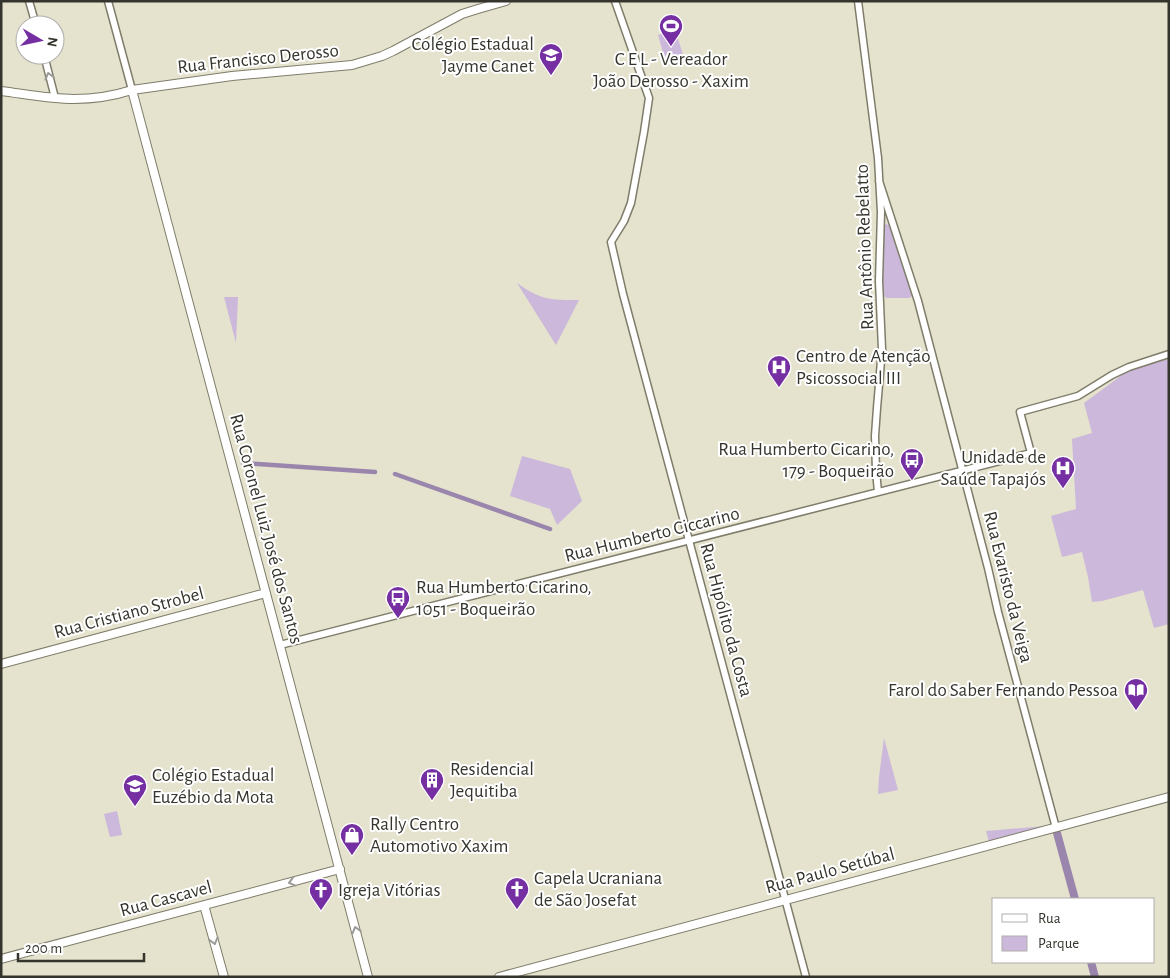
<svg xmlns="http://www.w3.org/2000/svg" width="1170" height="978" viewBox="0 0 1170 978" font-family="'Alegreya Sans',sans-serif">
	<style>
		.green { fill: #cbb8db }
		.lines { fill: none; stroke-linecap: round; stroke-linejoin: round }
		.canal { stroke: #9a85ac; stroke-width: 4.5 }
		.river { stroke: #9a85ac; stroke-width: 8 }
		.minor-casing { stroke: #7f7d6a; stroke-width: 9 }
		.major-casing { stroke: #7f7d6a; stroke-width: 10 }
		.minor { stroke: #fff; stroke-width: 6 }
		.major { stroke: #fff; stroke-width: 8 }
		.oneway { stroke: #9a9a96 }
		.labels { text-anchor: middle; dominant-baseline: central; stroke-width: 4; stroke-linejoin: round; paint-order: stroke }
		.poi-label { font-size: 19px; fill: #36352d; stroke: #fff; text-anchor: start }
		.street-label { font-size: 19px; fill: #36352d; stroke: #fff }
	</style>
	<rect width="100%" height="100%" fill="#e5e2ce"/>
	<path class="green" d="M675 29 684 58 666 63 658 35Z
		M885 224 889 225 912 295 911 297 909 298H887L885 297C879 280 883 246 884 226Z
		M517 283C523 287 528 291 535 294 549 301 564 300 579 300L556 345Z
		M224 297H238L236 343Z
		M1169 359V624L1154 628 1143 590 1102 601 1092 602 1088 577 1082 552 1062 557 1051 516 1076 509 1072 439 1092 433 1084 403 1126 372 1144 365Z
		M522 456 570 469 582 501 557 525 550 509 510 496Z
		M884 738 898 790 878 794 879 777Z
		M117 811 122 835 110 837 104 814Z
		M1046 826 989 842 986 831Z"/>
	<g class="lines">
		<path class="canal" d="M243 463 375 472
			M395 474 550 529"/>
		<path class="river" d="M1057 833 1075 899
			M1091 962 1095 977"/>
		<g class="minor-casing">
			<path id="minor" d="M29 1 36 25
				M108 1 132 90
				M615 1 649 98 644 132 631 203 624 221 611 242 623 294 806 977
				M858 1 878 158 881 212 879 281 882 349 877 408 875 436 876 471 878 492
				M44 55 55 98
				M879 181 918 301 988 568 998 612 1056 828
				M280 645 1031 453 1020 412 1078 396 1112 375 1129 367 1169 354"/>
		</g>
		<g class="major-casing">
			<path id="major" d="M132 90 368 977
				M1 91C25 94 50 99 74 99 94 99 113 96 132 90L232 76 352 65 382 56 393 51 462 14 478 9 506 1
				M1 664 266 593
				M204 905 224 977
				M1 959 340 869
				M499 977 1169 797"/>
		</g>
		<use href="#minor" class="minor"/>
		<use href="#major" class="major"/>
	</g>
	<defs><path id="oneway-chevron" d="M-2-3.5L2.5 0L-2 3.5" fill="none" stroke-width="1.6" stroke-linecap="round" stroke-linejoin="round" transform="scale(1.25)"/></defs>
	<g class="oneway">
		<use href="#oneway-chevron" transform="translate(49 76) rotate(-105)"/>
		<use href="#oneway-chevron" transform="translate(292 882) rotate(165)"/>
		<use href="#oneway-chevron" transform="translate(356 930) rotate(-105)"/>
		<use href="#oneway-chevron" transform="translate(214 941) rotate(75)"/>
	</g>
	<defs>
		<g id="stadium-pin" transform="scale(1.25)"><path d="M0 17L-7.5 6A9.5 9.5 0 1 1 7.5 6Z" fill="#752fa2" stroke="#fff"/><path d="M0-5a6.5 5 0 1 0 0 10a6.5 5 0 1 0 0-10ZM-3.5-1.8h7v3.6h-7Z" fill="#fff"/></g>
		<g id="school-pin" transform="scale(1.25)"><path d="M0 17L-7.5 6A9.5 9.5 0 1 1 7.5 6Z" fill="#752fa2" stroke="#fff"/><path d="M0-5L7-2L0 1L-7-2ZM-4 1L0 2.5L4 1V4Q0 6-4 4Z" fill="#fff"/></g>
		<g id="hospital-pin" transform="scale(1.25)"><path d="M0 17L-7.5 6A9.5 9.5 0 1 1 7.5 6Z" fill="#752fa2" stroke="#fff"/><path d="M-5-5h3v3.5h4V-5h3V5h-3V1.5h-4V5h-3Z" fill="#fff"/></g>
		<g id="bus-pin" transform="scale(1.25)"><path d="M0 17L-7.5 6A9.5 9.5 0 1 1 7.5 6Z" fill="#752fa2" stroke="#fff"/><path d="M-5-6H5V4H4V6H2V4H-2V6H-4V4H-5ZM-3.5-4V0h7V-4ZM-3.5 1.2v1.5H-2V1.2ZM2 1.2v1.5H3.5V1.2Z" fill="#fff"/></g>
		<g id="library-pin" transform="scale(1.25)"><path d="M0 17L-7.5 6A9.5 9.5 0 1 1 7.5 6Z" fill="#752fa2" stroke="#fff"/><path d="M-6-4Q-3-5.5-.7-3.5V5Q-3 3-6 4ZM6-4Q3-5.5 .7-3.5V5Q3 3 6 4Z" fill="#fff"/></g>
		<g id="building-pin" transform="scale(1.25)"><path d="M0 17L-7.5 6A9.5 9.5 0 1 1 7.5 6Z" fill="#752fa2" stroke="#fff"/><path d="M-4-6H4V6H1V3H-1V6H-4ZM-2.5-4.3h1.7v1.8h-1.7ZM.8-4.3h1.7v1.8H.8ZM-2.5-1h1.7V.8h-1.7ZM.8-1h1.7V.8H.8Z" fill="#fff"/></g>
		<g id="shop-pin" transform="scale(1.25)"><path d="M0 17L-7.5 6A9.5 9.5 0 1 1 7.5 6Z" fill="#752fa2" stroke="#fff"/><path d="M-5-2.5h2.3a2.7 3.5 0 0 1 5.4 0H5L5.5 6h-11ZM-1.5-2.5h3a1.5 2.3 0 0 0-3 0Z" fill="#fff"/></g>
		<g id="church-pin" transform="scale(1.25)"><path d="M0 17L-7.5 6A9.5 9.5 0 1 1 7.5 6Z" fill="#752fa2" stroke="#fff"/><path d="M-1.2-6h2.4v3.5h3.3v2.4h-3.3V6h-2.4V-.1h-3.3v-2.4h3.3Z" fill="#fff"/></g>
	</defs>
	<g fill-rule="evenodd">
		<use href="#stadium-pin" x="671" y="26"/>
		<use href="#school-pin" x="551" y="55"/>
		<use href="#hospital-pin" x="779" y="367"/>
		<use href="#bus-pin" x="912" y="460"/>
		<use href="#hospital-pin" x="1063" y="468"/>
		<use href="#bus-pin" x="398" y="598"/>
		<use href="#library-pin" x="1136" y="690"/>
		<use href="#building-pin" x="432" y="780"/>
		<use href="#school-pin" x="135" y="786"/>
		<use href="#shop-pin" x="352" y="835"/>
		<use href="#church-pin" x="517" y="889"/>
		<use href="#church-pin" x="321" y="890"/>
	</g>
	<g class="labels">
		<g class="poi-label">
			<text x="534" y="44" text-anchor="end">Colégio Estadual<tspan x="534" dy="22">Jayme Canet</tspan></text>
			<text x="671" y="59" text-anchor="middle">C E L - Vereador<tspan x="671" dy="22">João Derosso - Xaxim</tspan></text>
			<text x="796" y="356">Centro de Atenção<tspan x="796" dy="22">Psicossocial III</tspan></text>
			<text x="894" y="449" text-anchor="end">Rua Humberto Cicarino,<tspan x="894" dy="22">179 - Boqueirão</tspan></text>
			<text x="1046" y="457" text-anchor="end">Unidade de<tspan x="1046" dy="22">Saúde Tapajós</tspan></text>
			<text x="416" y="587">Rua Humberto Cicarino,<tspan x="416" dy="22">1051 - Boqueirão</tspan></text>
			<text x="1118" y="690" text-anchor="end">Farol do Saber Fernando Pessoa</text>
			<text x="450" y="769">Residencial<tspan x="450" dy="22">Jequitiba</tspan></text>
			<text x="152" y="775">Colégio Estadual<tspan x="152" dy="22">Euzébio da Mota</tspan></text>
			<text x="370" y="824">Rally Centro<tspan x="370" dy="22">Automotivo Xaxim</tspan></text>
			<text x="534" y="878">Capela Ucraniana<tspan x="534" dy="22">de São Josefat</tspan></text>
			<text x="338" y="890">Igreja Vitórias</text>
		</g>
		<g class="street-label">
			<text transform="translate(258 59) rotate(-6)">Rua Francisco Derosso</text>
			<text transform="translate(865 247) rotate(-92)">Rua Antônio Rebelatto</text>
			<text transform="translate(266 529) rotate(75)">Rua Coronel Luiz José dos Santos</text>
			<text transform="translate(652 535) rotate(-14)">Rua Humberto Ciccarino</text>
			<text transform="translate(1008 587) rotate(76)">Rua Evaristo da Veiga</text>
			<text transform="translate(129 613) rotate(-15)">Rua Cristiano Strobel</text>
			<text transform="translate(726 620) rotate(75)">Rua Hipólito da Costa</text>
			<text transform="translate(830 871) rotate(-15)">Rua Paulo Setúbal</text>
			<text transform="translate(166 899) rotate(-15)">Rua Cascavel</text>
		</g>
	</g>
	<rect width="1170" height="978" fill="none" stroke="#36352d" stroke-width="5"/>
	<rect x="992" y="898" width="162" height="65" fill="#ffffff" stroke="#afaeab"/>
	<rect x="1002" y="914" width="25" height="8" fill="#ffffff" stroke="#afaeab"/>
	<text x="1038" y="923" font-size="15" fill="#36352d">Rua</text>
	<rect x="1002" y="936" width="25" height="15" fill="#cbb8db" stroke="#afaeab"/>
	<text x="1038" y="948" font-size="15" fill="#36352d">Parque</text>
	<g transform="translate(40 40) rotate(99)"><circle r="24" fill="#ffffff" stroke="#afaeab"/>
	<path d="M0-4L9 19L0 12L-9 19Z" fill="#752fa2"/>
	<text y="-8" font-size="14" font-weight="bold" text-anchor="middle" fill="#36352d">N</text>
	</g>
	<path d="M18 953v8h126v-8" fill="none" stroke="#36352d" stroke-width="2.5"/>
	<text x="25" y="953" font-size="15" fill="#36352d" stroke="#ffffff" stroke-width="4" paint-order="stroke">200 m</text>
</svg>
